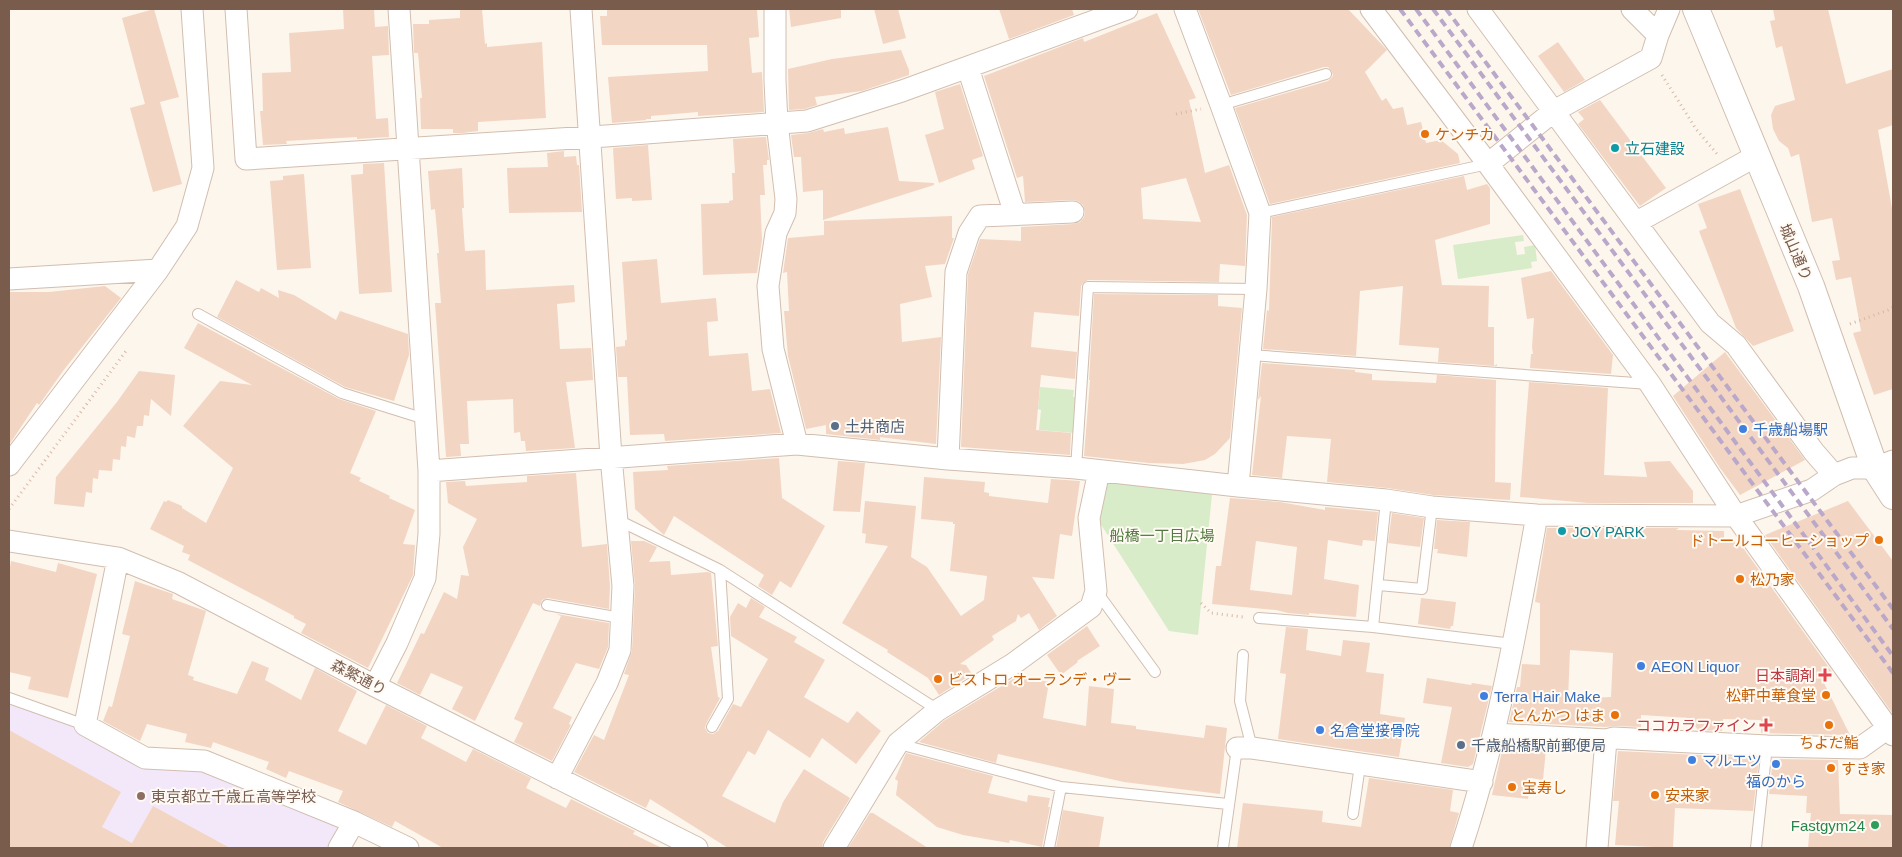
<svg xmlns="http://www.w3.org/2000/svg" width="1902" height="857" viewBox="0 0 1902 857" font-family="Helvetica,'Noto Sans JP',sans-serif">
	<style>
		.education { fill: #f3e8fa }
		.green { fill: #d8ecc9 }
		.building { fill: #f3d5c3; fill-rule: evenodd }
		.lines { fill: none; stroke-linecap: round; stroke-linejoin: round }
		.service-casing { stroke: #d1beb0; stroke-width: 12 }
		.minor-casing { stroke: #d1beb0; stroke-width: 23 }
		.tertiary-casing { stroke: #d1beb0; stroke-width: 28 }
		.path { stroke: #d9b8a5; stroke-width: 3; stroke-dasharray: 1 4; stroke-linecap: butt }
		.service { stroke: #fff; stroke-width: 10 }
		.minor { stroke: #fff; stroke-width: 21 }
		.tertiary { stroke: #fff; stroke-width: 26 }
		.rail { stroke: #b9a8c9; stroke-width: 4; stroke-dasharray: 8 5; stroke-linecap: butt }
		.food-dot { fill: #e8710a; stroke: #fffaf3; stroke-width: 2 }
		.culture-dot { fill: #0f9aa8; stroke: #fffaf3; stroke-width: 2 }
		.service-dot { fill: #5c6f8a; stroke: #fffaf3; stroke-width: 2 }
		.shop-dot { fill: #3f7fe0; stroke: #fffaf3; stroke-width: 2 }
		.health-dot { fill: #e0444e; stroke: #fffaf3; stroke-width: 2 }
		.education-dot { fill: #8d6e63; stroke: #fffaf3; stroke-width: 2 }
		.leisure-dot { fill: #2e9e5b; stroke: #fffaf3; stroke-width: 2 }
		.labels { text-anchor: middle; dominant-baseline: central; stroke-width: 4; stroke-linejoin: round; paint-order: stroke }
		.food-label { font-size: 15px; fill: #c56008; stroke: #fffaf3; text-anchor: start }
		.culture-label { font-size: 15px; fill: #0d838f; stroke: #fffaf3; text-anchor: start }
		.street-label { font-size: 15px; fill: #7a5c4d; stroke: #fffaf3 }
		.service-label { font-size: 15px; fill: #4e5e75; stroke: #fffaf3; text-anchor: start }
		.shop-label { font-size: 15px; fill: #366cbe; stroke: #fffaf3; text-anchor: start }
		.park-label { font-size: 15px; fill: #537a41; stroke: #fffaf3 }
		.health-label { font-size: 15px; fill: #be3a42; stroke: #fffaf3; text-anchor: end }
		.education-label { font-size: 15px; fill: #785e54; stroke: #fffaf3; text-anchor: start }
		.leisure-label { font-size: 15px; fill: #27864d; stroke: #fffaf3; text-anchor: end }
	</style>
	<rect width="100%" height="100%" fill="#fdf6ec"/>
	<path class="education" d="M9 701 202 766 347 826 334 848H9Z"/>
	<path class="green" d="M1523 235 1524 241 1515 242 1517 255 1525 254 1524 247 1535 245 1537 261 1531 262 1532 268 1458 279 1453 245Z
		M1040 387 1074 390 1073 397H1076L1074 433 1039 430 1041 410 1038 409Z
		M1108 481 1212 494 1198 635 1169 631 1098 520Z"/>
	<path class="building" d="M154 9 179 97 160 102 182 184 153 192 130 108 145 104 122 18Z
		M343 9H374L375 27 388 26 389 55 372 56 376 119 388 118 389 137 357 139V137L286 141 287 144 263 145 260 111H263L262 73 291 72 289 33 344 29Z
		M460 9H482L485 44 487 43V47L542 42 546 118 478 122V131L462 133H453V129H421L420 98H422L418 53H414L413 24H429V20L460 18Z
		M607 9H757L759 37 749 38 752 73 762 72 764 112 698 116V112L651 116V119H646V120L612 123 608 77 708 71 707 45H602L600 16H607Z
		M789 9H841V18L791 27Z
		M874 9H898L906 38 883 44Z
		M999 9H1072L1074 15 1009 39Z
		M1198 9H1348L1387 50 1365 72 1382 101 1386 98 1393 109 1403 107 1407 125 1421 122 1426 143 1441 140 1458 154 1460 163 1270 204 1235 108 1328 81 1333 76 1332 72 1328 67H1324L1231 95Z
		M1773 9H1828L1846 84 1893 69V125L1878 130 1893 214V389L1874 395 1853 333 1861 331 1851 277 1836 280 1832 261 1840 260 1832 218 1812 222 1799 154 1791 157 1788 148 1779 141 1773 129 1771 115 1775 106 1795 100 1782 46 1776 48 1770 21 1775 20Z
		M1157 13 1196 98 1189 100 1205 173 1229 165 1247 215 1245 266 1220 264 1219 282 1088 280 1083 283 1081 286 1079 316 1034 312 1031 347 1077 352 1075 379 1041 375 1036 430 1071 433 1070 455 961 447 968 274 980 239 1021 241V227L1074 224 1080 222 1084 217 1085 212 1083 205 1078 201 1073 200 1025 202 1023 176 1017 178 984 76 1083 38 1084 42ZM1186 178 1201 222 1143 219 1141 188Z
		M1558 42 1585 80 1564 92 1538 56Z
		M901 50 909 70V75L862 91 815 97 817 105 805 109 789 110 788 69 832 59Z
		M960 84 983 156 972 160 975 169 939 183 925 135 944 129 935 92Z
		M1600 100 1666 188 1640 206 1578 124 1584 119 1578 112Z
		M888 127 899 181 934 183V185L823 220V190L803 192 801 157H794L791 135 808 133 823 129 824 132 844 128 845 134Z
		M766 137 769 160H767V165H763L765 195H760L762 240 757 273 703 275 701 204 729 203V201L733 200 732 173H735L733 139Z
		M648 145 652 200 632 201V198L616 199 613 148Z
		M564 151V157L576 156 577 165H579L582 212 509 213 507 168 548 167 547 153Z
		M384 163 392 292 359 294 351 175 363 174V164Z
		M462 168 464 208H462L465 251 485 250 486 290 574 285 575 302 557 304 560 349 591 348 593 380 566 382 575 448 526 451 525 441H521L520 432 514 433 513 399 467 401 469 444H460L461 456 446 457 435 303H441L437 253H439L435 209 431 210 428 171Z
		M304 174 311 268 277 270 270 181 283 180V176Z
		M1464 176 1467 190 1487 184 1490 188V224L1435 240 1442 285 1489 286 1488 327H1494V366L1497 364V366L1438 362 1439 348 1399 345 1403 286 1360 291 1356 356 1263 349 1267 310 1269 311 1272 217Z
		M1740 189 1794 331 1753 346 1736 328 1699 231 1707 228 1698 204Z
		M952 216V238H954L945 264 925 266 932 297 900 304 902 342 941 337 936 444 880 437V440L826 434V425L806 429 788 356 784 311H789L787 272 783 273 788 238 824 235V221Z
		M657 259 661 303 716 298 718 321 707 322 709 356 748 353 752 391 770 389 781 433 665 441 664 434 630 435 627 377H618L616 347 625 346V340H627L622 262Z
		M1551 271 1613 355 1611 374 1530 368 1531 354H1533L1532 347 1534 318 1527 319 1521 278Z
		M236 280 259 292 261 288 279 298 278 290 294 295 336 320 340 311 408 334 409 355 394 401 345 387 217 317Z
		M105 286 121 298 63 371 39 405 37 403 9 445V292H49Z
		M1094 294 1218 295V306L1242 308 1230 438 1215 454 1205 460 1183 464 1149 463 1084 456 1090 380H1089Z
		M198 323 339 399 376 411 350 473 361 478 359 481 390 496 389 498 415 510 403 544 415 545 413 575 368 668 301 633 306 624 294 618V616L188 560 190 555 182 552 184 546 150 529 164 501 166 502 168 500 182 506V508L206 523 233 468 183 426 220 381 252 385 184 348Z
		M1725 352 1805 460 1740 495 1720 468 1673 396Z
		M1262 363 1355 370V372L1372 374V380L1436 383 1437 375 1496 380 1495 482 1511 483 1510 500 1433 495 1387 488 1327 482 1331 439 1287 436 1282 478 1252 475 1261 396 1258 400Z
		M139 371 175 375 171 416 151 399 149 416 144 415 143 426H137L135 438 127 436 126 447 121 446 120 460 113 459 112 471 99 470 98 479 93 478 92 493 86 492 84 507 54 504 56 477 117 402Z
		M1529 382 1608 388 1604 475 1647 477 1644 462 1670 461 1693 491V503H1588L1520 497Z
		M779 458 782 498 825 526 791 588 780 581 772 595 758 586 764 575 674 516 664 535 635 509 633 472 668 470 667 466Z
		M838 461 865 463 860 512 833 511Z
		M576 473 582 547 607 544 610 586 609 609 548 598 542 600 540 606 533 603 475 721 452 709 463 687 431 673 420 695 397 683 421 633 424 634 444 592 457 599 461 575 469 576 463 547 477 519 448 503 446 482 465 481 466 486 527 482V476Z
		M924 477 985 482 984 492 989 493V496L1048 503 1051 479 1080 481 1072 536 1060 534 1054 579 1032 577 1057 616 1039 630 1029 613 1021 618 1018 614 1016 621 992 636 994 640 960 664 966 665 972 674 939 695 928 678 887 652 888 650 842 623 888 546 865 543 866 534 862 533 865 501 916 506 911 557 927 567 961 616 984 600 987 576 950 571 955 524H953V522L921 519Z
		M1230 498 1280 502 1325 510V507L1378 512 1375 541 1363 540 1362 546 1328 540 1324 579 1359 585 1356 617 1309 613V615L1288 613 1276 610 1212 604 1216 566H1221ZM1256 541 1297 547 1292 595 1250 590Z
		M1848 501 1893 561V714L1765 535Z
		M1392 513 1424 518 1420 547 1388 543Z
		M1437 520 1470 522 1467 557 1437 553 1438 549H1434Z
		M1547 528H1679L1676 530 1724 531V541H1734L1738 546 1741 545 1833 673 1824 683 1850 735 1761 733V720L1723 719 1722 731 1698 730 1689 718 1641 715V727L1615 726 1605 727 1509 722 1517 687H1520L1522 664 1540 665V603L1535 602ZM1570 650 1613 653 1611 697 1568 699Z
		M631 541H644L657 547 649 562 670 561 671 575 708 572 711 573 718 646 711 647 718 697 720 698 706 724 705 728 708 733 713 734 718 731 733 704 741 707 768 659 731 636 730 617 738 603 746 608 751 598 765 607 759 617 797 637 794 642 825 660 804 697 848 723 857 711 881 731 856 764 822 738 810 758 768 730 755 755 748 751 722 796 775 823 783 802 804 769 850 798 823 842 822 848H728L650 799 646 808 574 772 594 735 604 740 629 675 624 674 632 651 635 586Z
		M11 561 56 572 58 563 97 574 68 698 28 689 31 677 9 672V573Z
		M135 581 173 594 172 599 206 611 188 675 194 677 193 680 237 694 252 661 269 668 265 680 301 700 315 668 357 691 338 731 366 745 386 705 427 726 421 738 466 762 473 749 531 778 526 788 566 808 571 799 635 831 633 834 662 848H443L395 821 392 827 338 802 343 791 289 771 286 778 266 769 269 762 213 742 211 748 185 742 187 734 147 724 140 741 103 721 109 706 112 707 130 636 122 634Z
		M1421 598 1456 602 1453 626H1451L1450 629 1418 624Z
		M556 614 609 623 608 647 599 669 576 663 553 708 572 717 569 724 571 725 552 761 514 742 523 723 514 719 561 616Z
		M1087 626 1100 646 1077 661 1078 662 1061 675 1047 655Z
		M1286 627 1308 629 1306 650 1341 656 1343 640 1370 643 1366 672 1384 674 1380 714 1405 718 1399 757 1278 739 1286 674 1280 673Z
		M1018 676 1049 682 1043 718 1086 726 1089 686 1114 689 1111 723 1136 726V729L1204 738 1206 725 1227 728 1220 794 1124 782 998 754 996 763 919 742 945 720Z
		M1427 678 1471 685 1472 683 1492 686 1473 764 1468 767 1441 763 1452 707 1423 703Z
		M9 730 121 792 102 827 132 843 153 806 230 848H9Z
		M1503 747 1546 749 1543 780 1531 778 1528 799 1492 795Z
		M1618 751 1759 758 1753 811 1675 808 1673 848 1615 845 1619 801H1613Z
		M906 753 993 776 988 793 1027 802 1028 795 1050 798 1048 807H1050L1042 847 1010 840 1009 843 963 835 937 827 896 795 898 781 895 779Z
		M1773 759 1838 760 1840 814 1893 815V848H1808L1811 813H1806L1807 796 1769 794Z
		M1369 778 1453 790 1450 811 1459 813 1449 848H1237L1243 803 1323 811 1322 822 1361 827Z
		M1063 810 1104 817 1099 848H1056Z
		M870 813H873L928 848H848Z"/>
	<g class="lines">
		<g class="service-casing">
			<path id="service" d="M1221 105 1326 74
				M1260 213 1488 164
				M198 314 342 393 425 419
				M1250 355 1649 384
				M1076 468 1088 287 1256 289
				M617 525 626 524 720 570 938 710
				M1379 585 1422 589 1432 507
				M1097 592 1155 672
				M547 605 621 618
				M1259 618 1373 627 1513 644
				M1373 627 1386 500
				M1243 655 1240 701 1252 748
				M9 698 85 725
				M712 727 728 699 720 570
				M899 744 1061 787 1228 804
				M1353 814 1360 765
				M1049 848 1061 787
				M1223 848 1237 748
				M1756 848 1767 746"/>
		</g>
		<g class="minor-casing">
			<path id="minor" d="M236 9 246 159 606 136 807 121 902 91 1127 9
				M775 9V81L777 123 786 199 785 213 776 233 768 286 773 349 797 444
				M1185 9 1221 105 1260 213 1256 289 1238 486
				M1371 9 1488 164 1650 384 1736 516 1893 735
				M1478 9 1710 323 1736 345 1814 452 1834 475
				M1632 9 1658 35
				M968 68 1015 214
				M1488 164 1554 111 1651 58 1658 35 1669 9
				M1637 222 1756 156
				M9 279 158 270
				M948 459 956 272 969 233 980 216 1073 212
				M9 465 158 270 187 226 203 168 192 9
				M429 471 797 444 948 459 1076 468 1238 486 1386 500 1432 507 1537 515 1736 516 1812 490 1834 475 1852 468H1875L1893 461
				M9 541 118 558 179 583 375 686 697 848
				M118 558 85 725 145 758 204 761 354 822 408 848
				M375 686 397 643 425 578 429 534V471L399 9
				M1494 734 1606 740 1614 738 1767 746 1860 748 1888 728
				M1237 748H1252L1482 782
				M557 778 607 683 620 650 623 586 611 457 581 9
				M339 848 354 822
				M834 848 898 743 938 710 1013 664 1091 607 1096 591 1089 518 1099 471
				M1461 848C1497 740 1517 627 1537 515
				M1597 848 1606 740"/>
		</g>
		<g class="tertiary-casing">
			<path id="tertiary" d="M1696 9 1811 286 1875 468 1893 496"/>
		</g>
		<path class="path" d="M1662 75 1696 129 1717 154
			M1176 114 1201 109
			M1850 324 1891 309 1893 307
			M9 509 126 351
			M1201 603 1211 613 1243 617"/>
		<use href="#service" class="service"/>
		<use href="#minor" class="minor"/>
		<use href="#tertiary" class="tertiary"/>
		<path class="rail" d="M1400 9 1893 673
			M1416 9 1893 656
			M1433 9 1893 629
			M1446 9 1893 609"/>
	</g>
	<g class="food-dot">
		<circle cx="1425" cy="134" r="5"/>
		<circle cx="1879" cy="540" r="5"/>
		<circle cx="1740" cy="579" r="5"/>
		<circle cx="938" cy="679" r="5"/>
		<circle cx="1826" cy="695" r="5"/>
		<circle cx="1615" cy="715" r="5"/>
		<circle cx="1829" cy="725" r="5"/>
		<circle cx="1831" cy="768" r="5"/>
		<circle cx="1512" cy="787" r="5"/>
		<circle cx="1655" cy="795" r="5"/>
	</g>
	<g class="culture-dot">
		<circle cx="1615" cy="148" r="5"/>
		<circle cx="1562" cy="531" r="5"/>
	</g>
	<g class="service-dot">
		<circle cx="835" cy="426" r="5"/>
		<circle cx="1461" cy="745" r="5"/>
	</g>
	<g class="shop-dot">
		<circle cx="1743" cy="429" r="5"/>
		<circle cx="1641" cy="666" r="5"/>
		<circle cx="1484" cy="696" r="5"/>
		<circle cx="1320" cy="730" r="5"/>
		<circle cx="1692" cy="760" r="5"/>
		<circle cx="1776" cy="764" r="5"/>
	</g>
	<g class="health-dot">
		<path d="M1822.5 667.5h5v5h5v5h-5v5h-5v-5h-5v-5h5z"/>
		<path d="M1763.5 717.5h5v5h5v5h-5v5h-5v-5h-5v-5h5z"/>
	</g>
	<circle class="education-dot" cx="141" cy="796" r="5"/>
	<circle class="leisure-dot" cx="1875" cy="825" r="5"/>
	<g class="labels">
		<g class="food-label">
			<text x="1435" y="134">ケンチカ</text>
			<text x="1869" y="540" text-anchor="end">ドトールコーヒーショップ</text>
			<text x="1750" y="579">松乃家</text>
			<text x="948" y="679">ビストロ オーランデ・ヴー</text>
			<text x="1816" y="695" text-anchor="end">松軒中華食堂</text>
			<text x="1605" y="715" text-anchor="end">とんかつ はま</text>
			<text x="1829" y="742" text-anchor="middle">ちよだ鮨</text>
			<text x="1841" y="768">すき家</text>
			<text x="1522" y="787">宝寿し</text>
			<text x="1665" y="795">安来家</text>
		</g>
		<g class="culture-label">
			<text x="1625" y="148">立石建設</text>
			<text x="1572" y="531">JOY PARK</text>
		</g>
		<g class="street-label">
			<text transform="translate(1796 252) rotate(67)">城山通り</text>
			<text transform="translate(359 677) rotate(27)">森繁通り</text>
		</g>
		<g class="service-label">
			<text x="845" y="426">土井商店</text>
			<text x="1471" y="745">千歳船橋駅前郵便局</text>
		</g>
		<g class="shop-label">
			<text x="1753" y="429">千歳船場駅</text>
			<text x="1651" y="666">AEON Liquor</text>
			<text x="1494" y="696">Terra Hair Make</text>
			<text x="1330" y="730">名倉堂接骨院</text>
			<text x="1702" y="760">マルエツ</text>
			<text x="1776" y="781" text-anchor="middle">福のから</text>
		</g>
		<g class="park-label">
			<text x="1162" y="535">船橋一丁目広場</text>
		</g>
		<g class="health-label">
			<text x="1815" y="675">日本調剤</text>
			<text x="1756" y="725">ココカラファイン</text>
		</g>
		<g class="education-label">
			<text x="151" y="796">東京都立千歳丘高等学校</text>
		</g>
		<g class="leisure-label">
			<text x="1865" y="825">Fastgym24</text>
		</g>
	</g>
	<rect width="1902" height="857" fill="none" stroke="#7a5c4d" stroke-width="20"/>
</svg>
